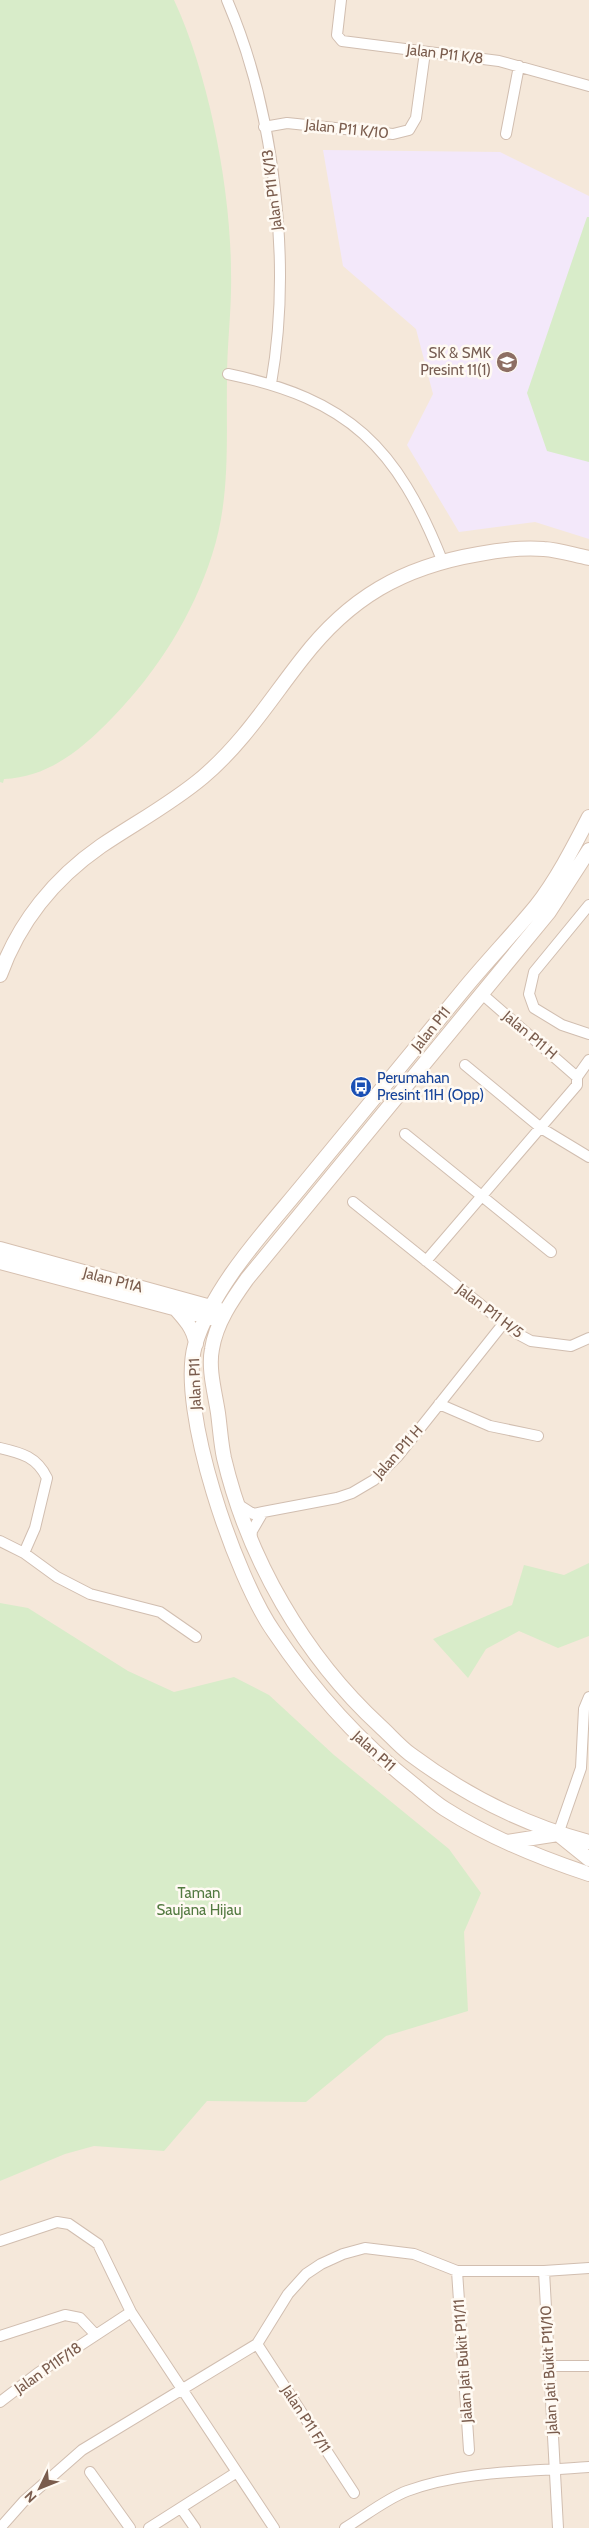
<svg xmlns="http://www.w3.org/2000/svg" width="589" height="2528" viewBox="0 0 589 2528" font-family="Cabin,sans-serif">
	<style>
		.residential { fill: #f5e8da }
		.education { fill: #f3e8fa }
		.green { fill: #d8ecc9 }
		.lines { fill: none; stroke-linecap: round; stroke-linejoin: round }
		.street-casing { stroke: #d1beb0; stroke-width: 12 }
		.secondary-casing { stroke: #d6c0b0; stroke-width: 16 }
		.street { stroke: #fff; stroke-width: 10 }
		.secondary { stroke: #fff; stroke-width: 14 }
		.labels { text-anchor: middle; dominant-baseline: central; stroke-width: 5; stroke-linejoin: round; paint-order: stroke }
		.street-label { font-size: 15px; fill: #7a5c4d; stroke: #fffaf3 }
		.education-label { font-size: 15px; fill: #785e54; stroke: #fffaf3; text-anchor: end }
		.transit-label { font-size: 15px; fill: #164399; stroke: #fffaf3; text-anchor: start }
		.park-label { font-size: 15px; fill: #537a41; stroke: #fffaf3 }
	</style>
	<rect width="100%" height="100%" fill="#fdf6ec"/>
	<path class="residential" d="M0 0H589V2528H0Z"/>
	<path class="education" d="M323 150 500 152 589 196V539L535 522 459 532 407 445 433 394 416 329 343 266Z"/>
	<path class="green" d="M0 0H174C209 75 231 190 231 272 232 308 227 343 227 379 226 439 231 497 212 555 193 615 157 672 113 717 83 748 50 777 4 779L3 783 0 782Z
		M587 217H589V462L547 451 527 393Z
		M589 1563V1636L558 1648 519 1631 486 1649 468 1678 433 1639 512 1605 524 1565 564 1575Z
		M0 1603 28 1608 128 1671 174 1692 234 1677 269 1695 334 1755 449 1849 481 1893 464 1932 468 2011 386 2036 306 2102 207 2101 164 2151 94 2146 65 2154 0 2181Z"/>
	<g class="lines">
		<g class="street-casing">
			<path id="street" d="M227 0C275 111 292 265 271 384
				M341 0 337 35 342 41 499 61 589 86
				M264 127 287 123 393 134 409 130 416 118 425 52
				M506 134 519 66
				M228 374C349 399 397 447 442 560
				M589 905 534 972 529 994 534 1008 562 1025 589 1034
				M482 994 577 1077
				M465 1065 541 1128 589 1157
				M405 1134 551 1252
				M353 1202 516 1333 531 1341 571 1346 589 1338
				M426 1261 577 1085V1077L589 1060
				M439 1404 490 1426 538 1436
				M0 1448C22 1453 37 1457 47 1478L35 1528 24 1553
				M239 1505 253 1514 263 1512 337 1498 352 1493 374 1480 398 1456 503 1324
				M251 1540 252 1531 263 1512
				M0 1541 24 1553 57 1577 90 1594 160 1612 196 1637
				M558 1834 581 1768 584 1709 589 1697
				M0 2241 57 2222 69 2224 98 2244 131 2312 274 2528
				M457 2271 469 2450
				M544 2271 558 2528
				M0 2336 65 2315 80 2318 95 2334
				M257 2344 354 2493
				M549 2366H589
				M0 2402 38 2373 131 2312
				M90 2472 130 2528
				M181 2508 195 2528
				M0 2528 24 2501 82 2450 257 2344 288 2294 306 2274 321 2264 343 2254 365 2248 414 2254 457 2271H544L589 2268
				M149 2528 237 2472
				M345 2528C365 2516 386 2499 407 2491 464 2470 530 2472 589 2467"/>
		</g>
		<g class="secondary-casing">
			<path id="secondary" d="M589 817C574 846 556 881 536 906 513 934 487 961 464 989 411 1053 359 1117 306 1181 267 1229 213 1285 195 1345 177 1409 236 1578 274 1632 313 1690 357 1740 413 1784 423 1792 434 1802 445 1809 489 1837 540 1858 589 1874
				M589 850 549 912 247 1279C232 1300 216 1323 212 1349 208 1369 215 1393 218 1413 220 1428 221 1444 224 1458 248 1559 304 1656 380 1726 390 1735 399 1746 410 1754 465 1795 524 1825 589 1842
				M0 975C19 922 55 878 101 846 135 823 171 804 203 777 244 742 269 701 302 659 349 598 402 567 479 554 500 550 522 547 544 549 559 550 574 555 589 558
				M0 1249 218 1309
				M0 1262 215 1319
				M175 1308C185 1319 194 1329 196 1344
				M507 1842 558 1834 589 1859"/>
		</g>
		<use href="#street" class="street"/>
		<use href="#secondary" class="secondary"/>
	</g>
	<defs>
		<g id="school-disc" transform="scale(1.125)"><circle r="9.5" fill="#8d6e63" stroke="#fffaf3"/><path d="M0-5L7-2L0 1L-7-2ZM-4 1L0 2.5L4 1V4Q0 6-4 4Z" fill="#fff"/></g>
		<g id="bus-disc" transform="scale(1.125)"><circle r="9.5" fill="#1a4fb4" stroke="#fffaf3"/><path d="M-5-6H5V4H4V6H2V4H-2V6H-4V4H-5ZM-3.5-4V0h7V-4ZM-3.5 1.2v1.5H-2V1.2ZM2 1.2v1.5H3.5V1.2Z" fill="#fff"/></g>
	</defs>
	<g fill-rule="evenodd">
		<use href="#school-disc" x="507" y="362"/>
		<use href="#bus-disc" x="361" y="1087"/>
	</g>
	<g class="labels">
		<g class="street-label">
			<text transform="translate(445 54) rotate(7)">Jalan P11 K/8</text>
			<text transform="translate(347 129) rotate(6)">Jalan P11 K/10</text>
			<text transform="translate(272 190) rotate(-97)">Jalan P11 K/13</text>
			<text transform="translate(431 1029) rotate(-51)">Jalan P11</text>
			<text transform="translate(530 1035) rotate(40)">Jalan P11 H</text>
			<text transform="translate(113 1280) rotate(15)">Jalan P11A</text>
			<text transform="translate(490 1311) rotate(37)">Jalan P11 H/5</text>
			<text transform="translate(195 1384) rotate(-92)">Jalan P11</text>
			<text transform="translate(398 1452) rotate(-48)">Jalan P11 H</text>
			<text transform="translate(374 1751) rotate(42)">Jalan P11</text>
			<text transform="translate(463 2361) rotate(-94)">Jalan Jati Bukit P11/11</text>
			<text transform="translate(48 2368) rotate(-35)">Jalan P11F/18</text>
			<text transform="translate(549 2370) rotate(-93)">Jalan Jati Bukit P11/10</text>
			<text transform="translate(306 2419) rotate(57)">Jalan P11 F/11</text>
		</g>
		<g class="education-label">
			<text x="491" y="353">SK &amp; SMK<tspan x="491" dy="17">Presint 11(1)</tspan></text>
		</g>
		<g class="transit-label">
			<text x="377" y="1078">Perumahan<tspan x="377" dy="17">Presint 11H (Opp)</tspan></text>
		</g>
		<g class="park-label">
			<text x="199" y="1893">Taman<tspan x="199" dy="17">Saujana Hijau</tspan></text>
		</g>
	</g>
	<g transform="translate(40 2488) rotate(227)" stroke="#fffaf3" stroke-width="4" paint-order="stroke">
	<path d="M0-4L9 19L0 12L-9 19Z" fill="#7a5c4d"/>
	<text y="-8" font-size="14" font-weight="bold" text-anchor="middle" fill="#7a5c4d">N</text>
	</g>
</svg>
